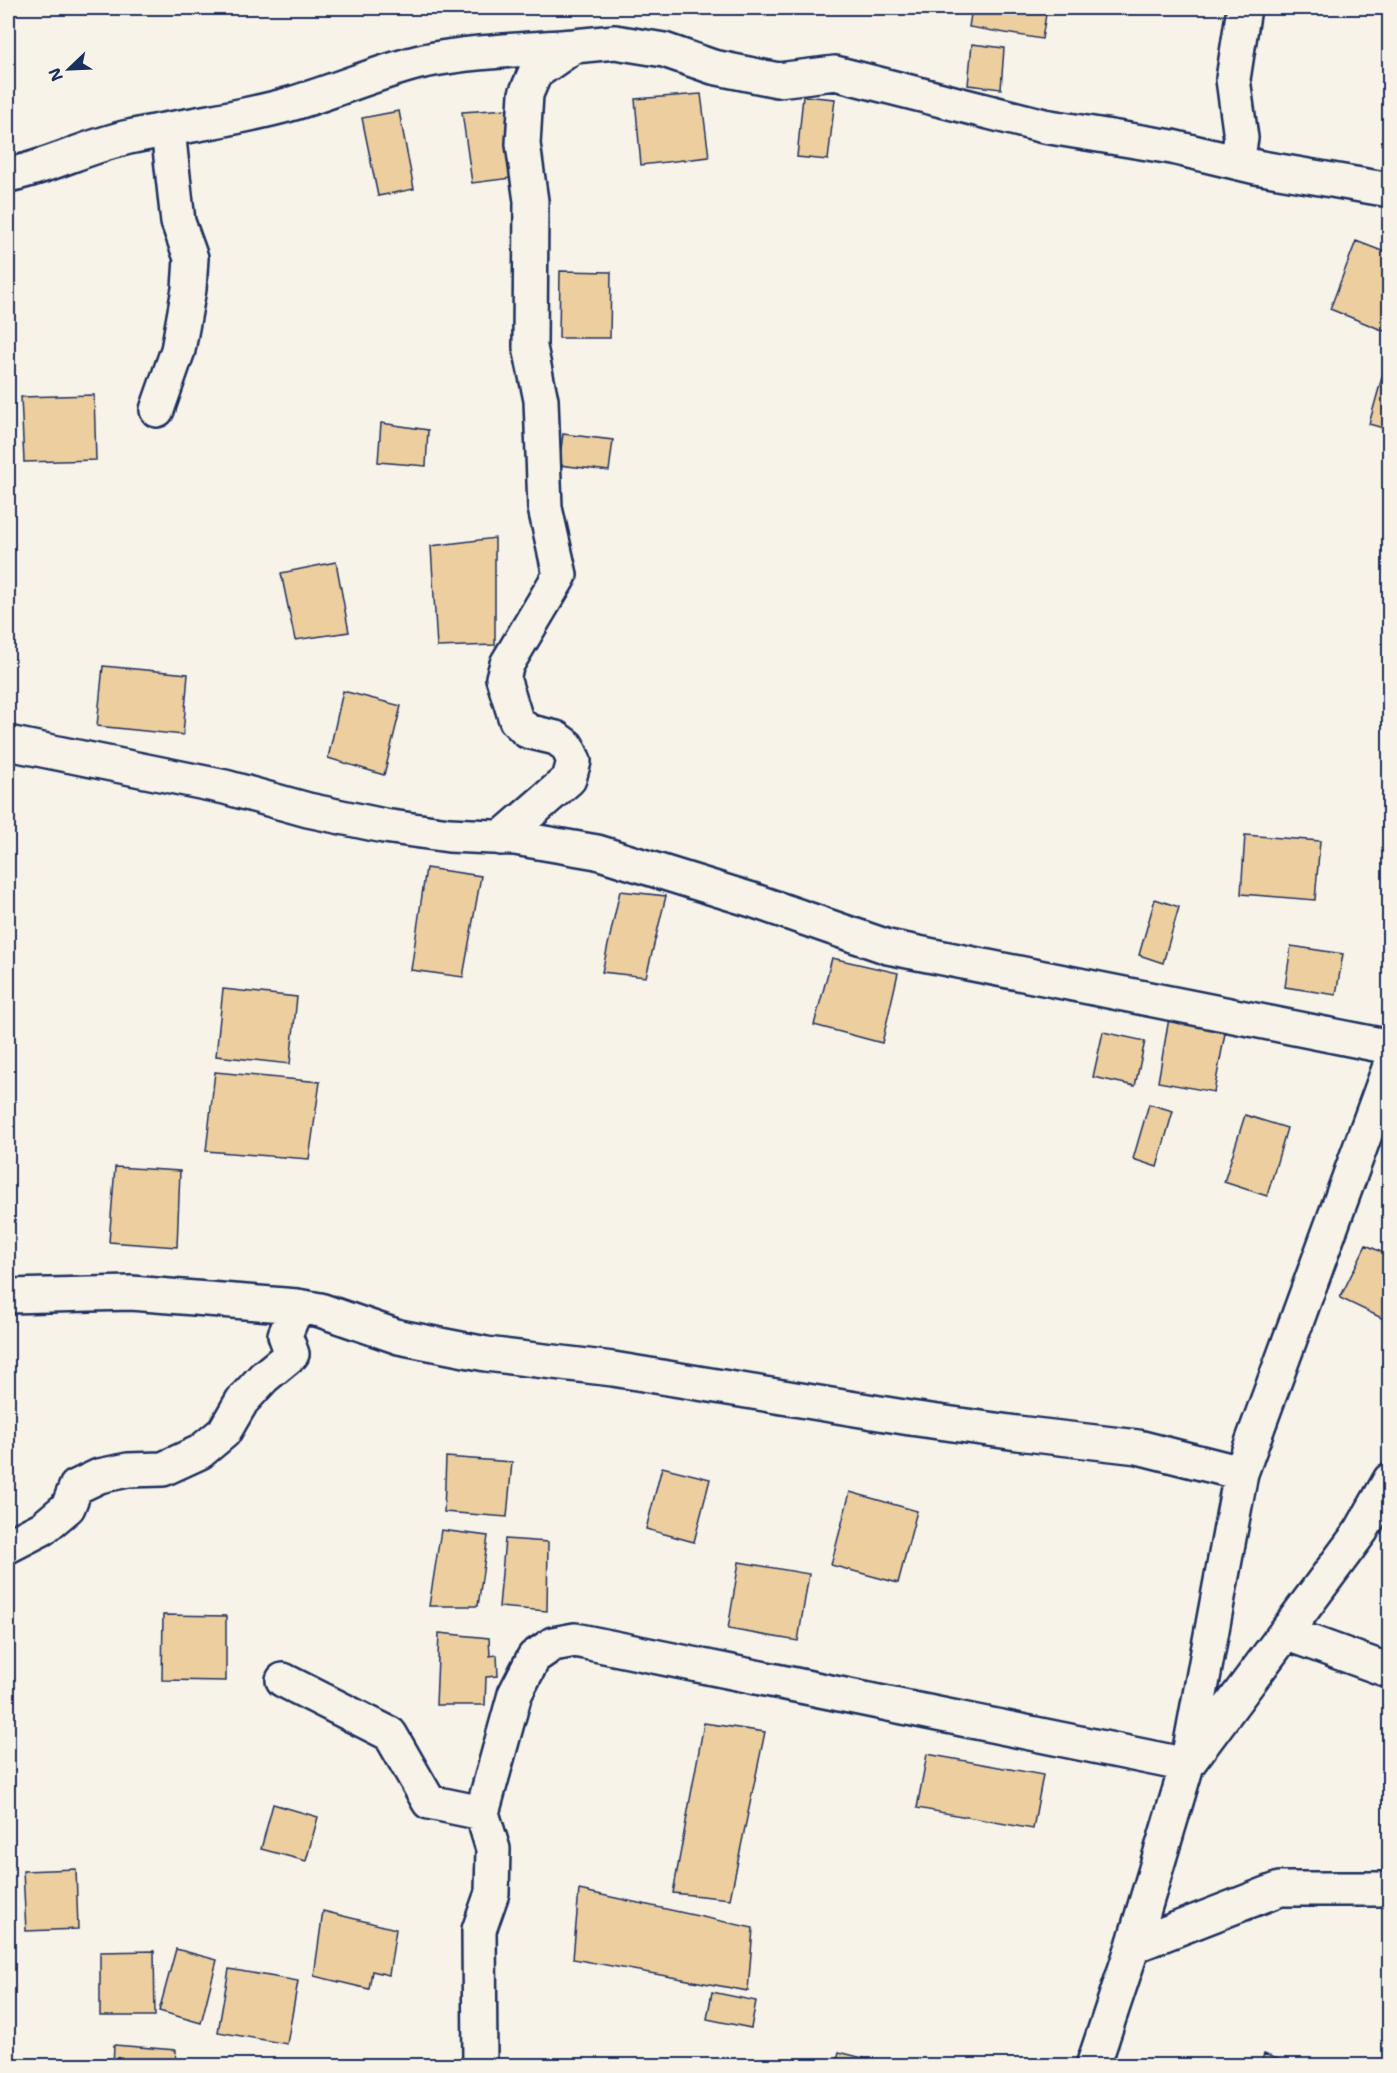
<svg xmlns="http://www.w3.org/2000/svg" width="1397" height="2073" viewBox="0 0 1397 2073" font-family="'Shantell Sans',sans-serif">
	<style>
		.building { fill: #ecce9f; stroke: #1b2f5e; stroke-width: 1.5 }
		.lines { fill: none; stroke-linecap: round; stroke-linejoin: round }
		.minor-casing { stroke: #1b2f5e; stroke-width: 38 }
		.minor { stroke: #f7f3e8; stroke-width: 33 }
	</style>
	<rect width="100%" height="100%" fill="#f7f3e8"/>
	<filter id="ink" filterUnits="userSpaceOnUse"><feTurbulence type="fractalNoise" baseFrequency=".0167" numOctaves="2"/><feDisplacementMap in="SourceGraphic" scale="12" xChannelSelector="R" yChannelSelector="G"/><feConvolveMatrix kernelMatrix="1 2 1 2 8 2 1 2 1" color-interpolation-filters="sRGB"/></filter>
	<g filter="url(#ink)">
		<path class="building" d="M972 8H1047L1042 39 969 27Z
			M972 44 1004 48 1001 89 968 85Z
			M701 94 709 157 641 165 635 99Z
			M803 96 835 99 828 160 797 157Z
			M508 109 519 177 472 183 462 112Z
			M399 111 414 189 378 196 362 118Z
			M1356 241 1390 254V326L1387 332 1330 309Z
			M560 271 611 272 610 338H559Z
			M1384 370 1390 372V430L1369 424Z
			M94 395 96 460 24 462 21 397Z
			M381 423 428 430 426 466 378 462Z
			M563 434 613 440 609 471 559 465Z
			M495 538V645L437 647 431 546Z
			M336 562 349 632 295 640 281 573Z
			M103 666 188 674 183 735 97 726Z
			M343 691 401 706 384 775 328 758Z
			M1245 835 1320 841 1315 900 1241 894Z
			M426 868 481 876 463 977 411 970Z
			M620 891 666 896 646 977 602 972Z
			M1155 899 1179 907 1163 963 1139 955Z
			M1291 946 1343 954 1336 995 1285 987Z
			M832 958 898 973 882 1043 814 1025Z
			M223 989 297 997 290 1064 216 1056Z
			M1169 1018 1226 1028 1214 1092 1158 1082Z
			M1103 1032 1145 1041 1135 1086 1093 1077Z
			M215 1072 320 1082 309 1159 206 1151Z
			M1149 1104 1173 1111 1157 1167 1133 1159Z
			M1245 1115 1287 1128 1267 1196 1224 1182Z
			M115 1167 180 1171 177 1247 109 1242Z
			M1366 1245 1390 1256V1322L1340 1298Z
			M446 1457 512 1462 507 1517 444 1512Z
			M662 1467 710 1479 694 1542 646 1529Z
			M850 1492 917 1511 898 1583 831 1565Z
			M441 1530 488 1536 478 1606H429Z
			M505 1539 548 1542 547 1611 499 1607Z
			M739 1562 809 1574 798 1641 728 1629Z
			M163 1615 226 1616V1681L162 1680Z
			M439 1633 489 1638 490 1656 497 1655 498 1676 486 1677 485 1705H436Z
			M704 1723 765 1732 730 1899 673 1893Z
			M927 1754 1043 1775 1033 1829 917 1808Z
			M273 1804 318 1817 306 1861 261 1849Z
			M76 1869 78 1929 26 1931 23 1871Z
			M579 1890 753 1928 748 1991 573 1959Z
			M323 1911 396 1929 389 1975 372 1971 369 1989 314 1976Z
			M176 1949 217 1960 201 2023 159 2011Z
			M154 1951 155 2016H100V1952Z
			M229 1969 298 1981 287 2044 218 2032Z
			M712 1992 756 2001 751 2028 707 2019Z
			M114 2045 176 2050 175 2066H113Z
			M839 2052 894 2066H836Z
			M1264 2054 1291 2064 1290 2066H1260Z"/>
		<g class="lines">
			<g class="minor-casing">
				<path id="minor" d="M1237 162 1241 138 1233 79 1244 8
					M8 175C49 167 87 146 129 137 184 125 240 119 294 103 338 90 380 71 424 61 473 51 524 50 574 46
					M157 410 178 350 189 289 191 258 178 222 168 130
					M8 743 225 787 308 810 384 826 449 835 515 838 597 852 752 900 888 947 1390 1047
					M501 838 569 779 574 761 567 746 556 738 527 731 516 720 503 678 507 664 560 575 545 508 541 400 530 347 531 201 523 144 526 94 535 73 574 46 615 42 664 50 713 67 778 80 835 73 1044 126 1172 147 1256 167 1390 190
					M8 1296 131 1293 297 1306 320 1310 399 1337 486 1354 613 1369 910 1418 1017 1433 1138 1447 1241 1473
					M8 1546 43 1528 68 1507 76 1487 99 1476 128 1470 163 1469 200 1452 224 1432 242 1401 264 1377 292 1354 285 1335 297 1306
					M1285 1633 1390 1671
					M283 1680 390 1734 429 1802 482 1813
					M1133 1946 1280 1889H1390
					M480 2066 479 1930 492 1893 493 1849 482 1813 515 1694 534 1657 553 1644 575 1640 1187 1765 1361 1531 1390 1480
					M1093 2066 1133 1946 1187 1765 1241 1473 1390 1066"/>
			</g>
			<use href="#minor" class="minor"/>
		</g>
	</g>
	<rect width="1397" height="2073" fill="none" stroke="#f7f3e8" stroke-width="30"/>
	<rect x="15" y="15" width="1367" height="2043" fill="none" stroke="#1b2f5e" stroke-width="2" filter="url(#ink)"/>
	<g transform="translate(69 69) rotate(247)" stroke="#f7f3e8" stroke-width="4.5" paint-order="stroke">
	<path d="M0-4.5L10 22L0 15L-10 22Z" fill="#1b2f5e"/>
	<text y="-9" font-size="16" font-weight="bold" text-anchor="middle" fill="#1b2f5e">N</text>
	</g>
</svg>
